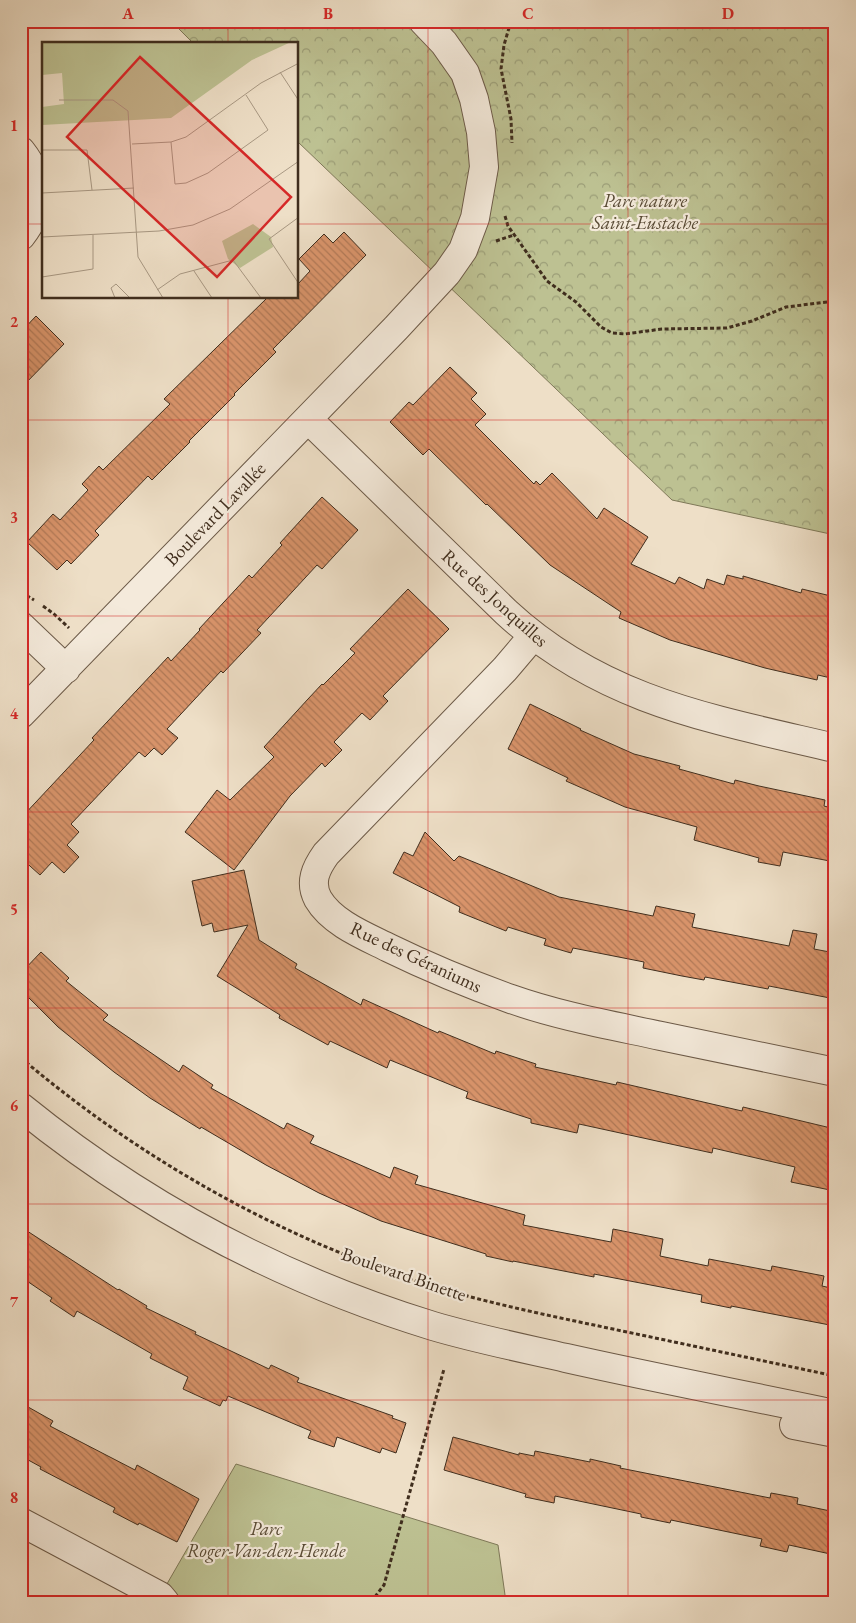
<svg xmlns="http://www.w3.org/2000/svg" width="856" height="1623" viewBox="0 0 856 1623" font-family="'EB Garamond',serif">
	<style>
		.green { fill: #bdc192; stroke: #7e7858 }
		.forest { fill: url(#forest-crowns); stroke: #7e7858 }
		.building { fill: url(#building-back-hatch); stroke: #402e1e }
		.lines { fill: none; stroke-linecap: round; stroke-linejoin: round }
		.minor-casing { stroke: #6c5a48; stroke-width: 30 }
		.path { stroke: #402e1e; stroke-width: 3; stroke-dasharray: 4 2.5; stroke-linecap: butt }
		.minor { stroke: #f4eadb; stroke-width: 28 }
		.grid { fill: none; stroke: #d62828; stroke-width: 1; stroke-opacity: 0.55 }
		.labels { text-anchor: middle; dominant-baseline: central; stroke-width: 4.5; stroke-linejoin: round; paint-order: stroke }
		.park-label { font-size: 19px; font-style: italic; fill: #594b35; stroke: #f4eadb }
		.street-label { font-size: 19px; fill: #402e1e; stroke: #f4eadb }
		.inset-road { fill: none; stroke: #a89883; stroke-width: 1 }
		.view { fill: #d62828; fill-opacity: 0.15; stroke: #d62828; stroke-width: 2.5 }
		.inset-edge { fill: none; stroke: #402e1e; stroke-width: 2.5 }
		.neatline { fill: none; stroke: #d62828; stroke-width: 2 }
		.grid-label { font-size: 16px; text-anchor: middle; font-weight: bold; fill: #d62828 }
	</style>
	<defs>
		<pattern id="forest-crowns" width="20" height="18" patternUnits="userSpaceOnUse" patternTransform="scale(1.25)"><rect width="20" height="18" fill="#bdc192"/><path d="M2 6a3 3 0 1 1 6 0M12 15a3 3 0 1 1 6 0" fill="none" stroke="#9b9d77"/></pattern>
		<pattern id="building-back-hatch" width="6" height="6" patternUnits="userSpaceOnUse" patternTransform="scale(1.25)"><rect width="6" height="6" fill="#d9946b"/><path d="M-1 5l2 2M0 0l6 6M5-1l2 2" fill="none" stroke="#b17957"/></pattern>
	</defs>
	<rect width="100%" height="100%" fill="#eedfc7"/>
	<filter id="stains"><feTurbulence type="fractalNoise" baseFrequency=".004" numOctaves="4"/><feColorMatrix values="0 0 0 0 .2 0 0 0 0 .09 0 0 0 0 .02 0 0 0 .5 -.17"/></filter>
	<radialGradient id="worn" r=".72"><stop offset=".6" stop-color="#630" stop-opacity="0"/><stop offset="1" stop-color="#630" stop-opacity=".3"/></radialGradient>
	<path class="green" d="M236 1464 498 1545 506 1602H165L160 1596Z"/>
	<path class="forest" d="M171 21H835V535L672 500 298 142V44H194Z"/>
	<path class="building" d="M344 232 366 255 273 349 276 352 234 394 235 395 189 441 190 442 152 480 148 476 95 531 99 535 71 564 67 560 57 570 27 542 53 514 60 520 88 490 82 484 99 466 103 470 170 404 164 399 267 298H298V284L310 271 299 259 324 234 333 243Z
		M36 316 64 344 21 388V332Z
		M450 367 477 393 471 399 486 414 475 425 534 484 536 481 540 485 552 473 597 519 604 508 648 537 631 564 675 584 679 577 704 589 707 579 724 585 727 575 743 579V576L801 593 802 589 835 597V679L818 675 817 680 765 668 670 640 619 618 621 612 550 565 487 504 486 505 429 449 423 455 390 422 409 402 413 405Z
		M322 497 358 530 322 569 317 565 257 630 261 633 223 673 221 671 167 729 178 738 162 755 154 748 145 757 139 752 71 824 79 832 67 845 79 857 64 873 52 862 40 875 21 858V818L94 740 92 738 168 657 171 661 200 630 199 629 249 575 252 578 282 545 280 543Z
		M408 589 449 629 383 696 388 701 370 720 362 713 334 742 342 750 325 767 322 763 290 796 234 870 185 832 217 790 230 800 274 757 264 747 308 699 322 684 323 685 355 653 350 649Z
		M530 704 581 729 580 730 634 754 680 766 679 769 734 784 735 780 759 786 825 800 824 806 835 809V862L783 852 780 866 758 862 759 858 694 840 697 827 625 807 566 781 568 778 508 749Z
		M425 832 454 861 459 856 559 897 653 916 656 906 695 914 692 927 789 946 793 930 817 934 814 949 835 953V999L769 986 768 989 705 977 704 980 682 976 643 968 644 962 573 948 571 953 544 945 546 939 508 927 506 931 459 912 460 907 393 873 404 852 413 856Z
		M244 870 259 940 297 964 295 968 361 1005 363 999 438 1033 439 1031 495 1054 496 1051 536 1064 535 1067 616 1085 617 1082 742 1111 743 1107 835 1129V1191L791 1182 795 1167 713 1148 712 1153 579 1124 577 1133 531 1123V1119L466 1098 468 1092 390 1060 387 1068 330 1041 328 1045 279 1018 280 1015 217 976 248 925 214 932 212 923 202 926 192 881Z
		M41 952 69 978 66 981 108 1015 103 1020 179 1072 183 1065 213 1085 211 1088 284 1129 287 1123 314 1136 310 1143 390 1178 394 1167 418 1176 415 1184 525 1215 523 1225 611 1242 613 1229 663 1239 660 1256 708 1266 709 1259 771 1271 772 1266 824 1276 822 1286 835 1289V1326L731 1306V1308L701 1302 702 1295 594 1274V1277L513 1261V1262L486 1256V1254L381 1221 319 1193 266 1165 201 1127 200 1129 150 1098 114 1072 58 1027 21 990V973Z
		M21 1227 118 1290 119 1289 147 1306 146 1308 196 1332 195 1334 269 1369 271 1365 299 1378 297 1382 393 1416 392 1418 406 1423 396 1453 382 1448 380 1453 337 1437 334 1447 308 1438 311 1431 228 1396 226 1401 223 1400 220 1406 183 1389 188 1377 150 1358 152 1354 77 1311 74 1317 50 1301 52 1298 21 1277Z
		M21 1403 53 1421 50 1426 135 1470 137 1465 199 1499 177 1542 139 1523 138 1525 113 1512 115 1508 40 1469 41 1467 21 1456Z
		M453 1437 519 1455V1453L534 1456 535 1451 590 1462V1459L621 1466 620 1468 770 1498 771 1493 798 1498 797 1504 835 1512V1555L789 1545 787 1552 760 1546 762 1539 671 1520 670 1523 641 1517V1514L555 1496 554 1503 525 1497 526 1494 444 1470Z"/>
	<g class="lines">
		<g class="minor-casing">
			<path id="minor" d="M21 151C44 180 43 208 21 236
				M308 419 506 612C602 701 712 719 835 748
				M21 626 66 669
				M533 636 505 669 326 854C316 868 309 882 318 899 332 923 365 936 389 948 428 967 469 984 511 999 559 1016 610 1025 661 1036 719 1048 777 1060 835 1072
				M21 714 396 328 447 273 463 250 475 218 484 167 481 132 474 99 465 73 444 43 423 21
				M21 1107C143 1206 283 1280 433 1326 477 1339 522 1348 566 1358 655 1378 745 1395 835 1414
				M794 1425 835 1433
				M21 1522 160 1596 165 1602"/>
		</g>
		<path class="path" d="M511 21 504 45 501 69 511 119 512 143
			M505 216 508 226 547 281 576 302 601 327 612 333 625 334 662 329 727 328 752 321 786 307 835 301
			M496 241 514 235
			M21 592 34 600
			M43 606 54 614 69 628
			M21 1058C139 1158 275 1235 422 1283 483 1302 546 1315 608 1328 684 1344 759 1360 835 1376
			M371 1602 384 1585 444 1369"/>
		<use href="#minor" class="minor"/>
	</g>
	<path class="grid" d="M228 21V44M428 21V1602M628 21V1602M21 224H44M298 224H835M228 298V1602M21 420H835M21 616H835M21 812H835M21 1008H835M21 1204H835M21 1400H835"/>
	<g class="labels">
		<g class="park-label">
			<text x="645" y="200">Parc nature<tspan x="645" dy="22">Saint-Eustache</tspan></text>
			<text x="266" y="1528">Parc<tspan x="266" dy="22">Roger-Van-den-Hende</tspan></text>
		</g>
		<g class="street-label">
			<text transform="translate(215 514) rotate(-46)">Boulevard Lavallée</text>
			<text transform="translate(495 598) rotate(42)">Rue des Jonquilles</text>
			<text transform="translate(416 957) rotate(25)">Rue des Géraniums</text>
			<text transform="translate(404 1274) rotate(19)">Boulevard Binette</text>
		</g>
	</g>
	<g transform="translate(42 42)">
		<rect width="256" height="256" fill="#eedfc7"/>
		<path d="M211 182 229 195 231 205 198 226 186 217 180 199Z" fill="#bdc192"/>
		<path d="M0 0H249L210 18 129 76 0 83V65L22 62 20 31 0 33Z" fill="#bdc192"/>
		<path class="inset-road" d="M238 30 257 59M17 58H71L86 69 96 215 121 256M129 100 133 142 144 141 166 131 226 88 204 53M90 102 129 100 144 95 219 41 257 21M0 108H45L50 148M0 151 92 146M257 175 227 197 257 242M0 195 117 189 151 183 188 167 257 119M152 229 170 256M0 235 51 227V193M115 248 138 232 191 218 219 256M73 256 69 246 74 242 88 256"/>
		<path class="view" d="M98 15 249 155 175 235 25 95Z"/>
		<rect width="256" height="256" class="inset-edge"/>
	</g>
	<rect width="856" height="1623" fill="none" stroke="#eedfc7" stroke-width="55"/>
	<rect x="28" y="28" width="800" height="1568" class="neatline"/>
	<g class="grid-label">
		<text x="128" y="19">A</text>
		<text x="328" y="19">B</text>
		<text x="528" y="19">C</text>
		<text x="728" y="19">D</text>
		<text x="14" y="131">1</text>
		<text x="14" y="327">2</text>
		<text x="14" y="523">3</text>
		<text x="14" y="719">4</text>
		<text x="14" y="915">5</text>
		<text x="14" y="1111">6</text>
		<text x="14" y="1307">7</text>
		<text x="14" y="1503">8</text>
	</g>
	<rect width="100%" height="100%" filter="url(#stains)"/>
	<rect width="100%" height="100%" fill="url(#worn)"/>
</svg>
